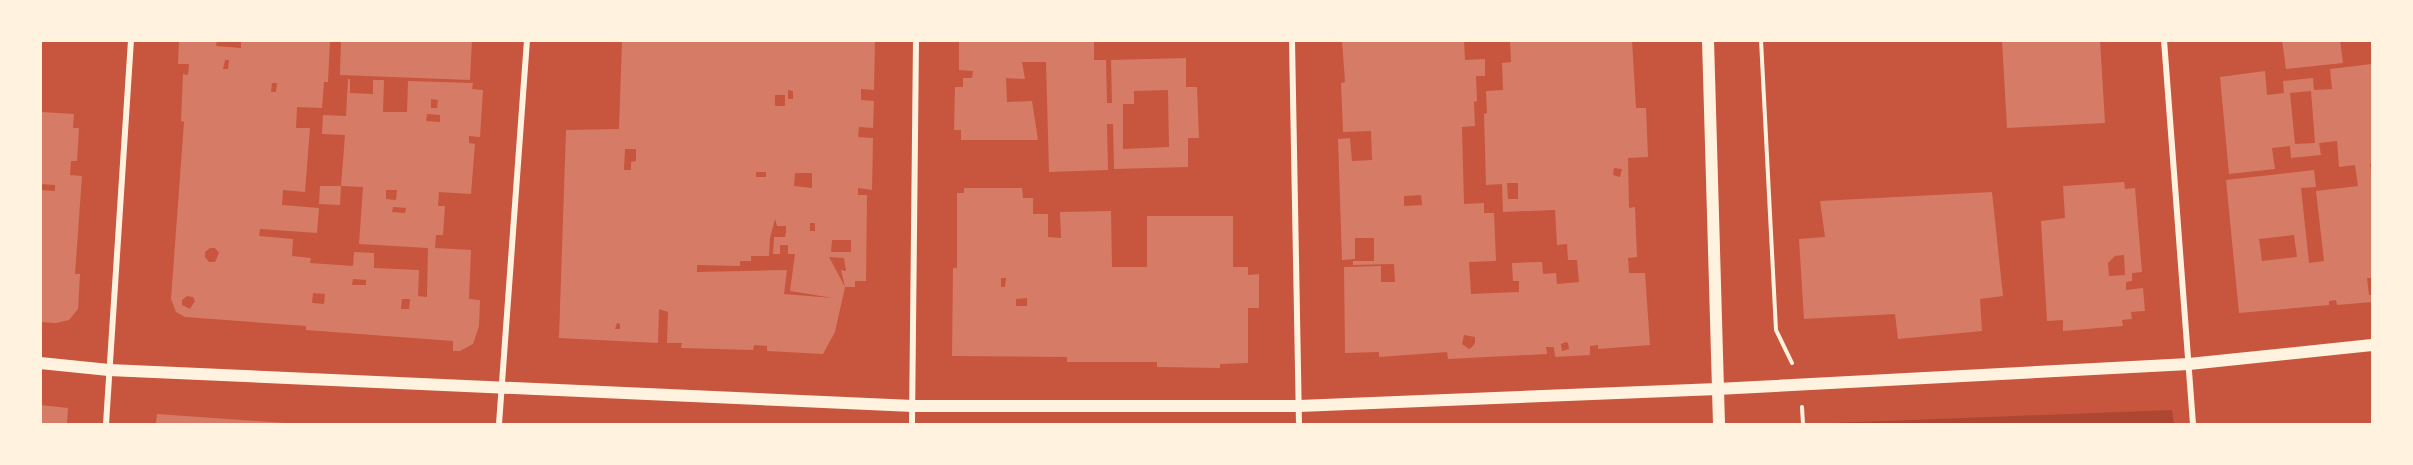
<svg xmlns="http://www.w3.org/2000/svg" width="2413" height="465" viewBox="0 0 2413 465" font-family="'Archivo Narrow',sans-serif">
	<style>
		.green { fill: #ae4732 }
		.building { fill: #d67c66; fill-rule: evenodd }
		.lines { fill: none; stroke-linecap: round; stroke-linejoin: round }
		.path { stroke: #fff3e0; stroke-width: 4 }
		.minor { stroke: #fff3e0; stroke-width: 6 }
		.secondary { stroke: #fff3e0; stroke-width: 12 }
	</style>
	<rect width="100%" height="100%" fill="#c8553d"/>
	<path class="green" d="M2172 410 2174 424H1808Z"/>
	<path class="building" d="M179 40H217L216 46 241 48V40H330L328 82H324L322 108 297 107 296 128H310L305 192 283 190 282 205 319 208 317 233 260 229 259 236 293 239 292 256 311 258 310 263 353 266 354 252 374 253V268L419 270 418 296 427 297 428 248 359 244 363 187 341 186 345 135 322 134 323 115 346 116 348 79H350V93L373 94V80H384L383 112H407L408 81 473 83 472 89 483 90 480 137 469 136V143L475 144 471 194 439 192 438 206H445L443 235H436L435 248 471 250 469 299 480 300 479 326 473 344 460 351H453V341L306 330V326L185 317 176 312 171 299 184 122 181 121 183 74 188 75 189 64H178ZM225 60H229L228 69H223ZM272 83H277L276 92H271ZM431 99 438 100 437 108H431ZM427 114 440 115V122L426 121ZM386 190H397L396 200 386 199ZM393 207 406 208 405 213 392 212ZM210 248H215L219 253 215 262H209L205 257V252ZM353 279 366 280V285H352ZM313 293 325 294 324 304 312 303ZM187 296 193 297 195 301 190 309 182 305V300ZM402 299H410L409 309H401Z
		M341 40H472L470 80 340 75Z
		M622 40H875L874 90 861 89V100L874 101 873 128 859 127 858 137 873 138 872 190 858 188V195H867L866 281H855V287H845L841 270 846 271 844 258 829 257 845 287 835 332 823 354 767 351V346L754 345 753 350 681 348 682 343H667L668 312 659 309 658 343 559 338 566 130 619 129ZM788 90 793 91V99H788ZM775 95H785V106H775ZM625 149H636V161L631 162V170H624ZM756 172H766V177H756ZM795 173H812V188L794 186ZM775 219 777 226H786V232L785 237H774L773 254H780V245H788V254H795L790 291 833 298 784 294 787 270 697 272V265L740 266V261H751V256H769L770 238ZM810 223H815V231H810ZM832 240H851V252H831ZM617 323 620 324V329H615Z
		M959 40H1094V60H1106L1107 103H1112L1111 60 1186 58V87H1197L1199 138H1188V167L1114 169 1113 124H1107L1108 170 1049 172 1046 62H1022L1025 79 1006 78 1007 102 1032 101 1038 140H961V130H954L955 87H963V78H972L973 71 959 70ZM1168 90 1169 147 1123 149V104H1134V91Z
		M1342 40H1464L1465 60 1485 59V76H1476L1477 101 1474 102 1475 126 1462 127 1464 204 1484 203V213H1494L1496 261 1469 262 1471 294 1519 292V281H1513L1512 263 1542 262 1543 274 1556 273 1557 284 1579 282 1577 260H1568L1567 244 1557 245 1555 210 1503 212 1502 184 1486 185 1484 114 1487 113 1486 91 1503 90 1502 63 1511 62 1510 40H1632L1636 108H1646L1648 157 1628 158 1629 208 1635 207 1637 257 1628 258 1629 273H1645L1650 345 1598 349V345L1590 346V355L1555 357 1554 347H1546L1547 354 1448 359 1447 352 1379 357V352L1345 353 1344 267 1381 266V282H1395L1394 264 1353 265V261H1374V238H1355V259L1342 260 1338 139 1350 138 1352 161 1372 160 1371 131 1343 132 1341 83 1345 82ZM1614 168 1622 169 1620 177 1613 175ZM1507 183H1518V199H1508ZM1421 195 1422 205 1404 206V196ZM1464 335 1475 337V343L1472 347 1469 349 1462 344ZM1566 342 1568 343 1569 349 1562 351 1561 344Z
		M2002 40H2100L2105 123 2007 128Z
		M2282 40H2340L2343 63 2286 69Z
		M2372 64V163L2370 164 2372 175V278H2367L2369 295H2372V302L2337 305 2336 300 2329 301V305L2239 313 2226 180 2314 170 2316 187 2301 188 2309 263 2324 261 2316 191 2358 186 2355 165 2339 167 2337 141 2319 143 2321 155 2291 158 2290 146 2272 148 2275 169 2229 174 2220 77 2265 71 2267 95 2284 93 2283 81 2313 78 2314 90 2332 89 2330 69ZM2311 91 2315 143 2295 144 2290 93ZM2294 235 2297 257 2262 261 2259 239Z
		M42 112 74 114 73 128H79L77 161H71L70 175 82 176 75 274H80L78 309 69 320 56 323 40 322V190L55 191V185L40 184Z
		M2124 182 2125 189 2135 188 2142 272 2132 273V281L2126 282V290L2143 288 2145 311 2131 312 2132 319 2122 320 2123 326 2063 331V320L2047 321 2041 221 2065 218 2063 186ZM2124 255 2125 275 2109 276 2108 263 2115 256Z
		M320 186H341L340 205 319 204Z
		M964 188H1022L1023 198H1033V214H1048V237L1061 238 1060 212 1111 211 1112 267H1147V216H1233V267H1248V275L1259 274V308H1248V363L1220 364V368L1157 367V362H1067V357L952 356 953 268H957V193H964ZM1001 278H1006L1005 287H1001ZM1027 298V306H1016V299Z
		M1992 192 2003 296 1980 299 1982 331 1898 339 1895 314 1804 319 1799 239 1825 237 1820 201Z
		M40 405 68 408 67 424H40Z
		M157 414 285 423V424H156Z"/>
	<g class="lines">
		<path class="path" d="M1761 40 1776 330 1792 363
			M1802 407 1803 424"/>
		<path class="minor" d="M1292 40 1299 424
			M2164 40 2193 424
			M106 424 131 40
			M499 424 527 40
			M912 424 916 40"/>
		<path class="secondary" d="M1708 40 1719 424
			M40 363 109 370 913 406H1299L1717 389 2189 364 2372 345"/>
	</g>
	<rect width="2413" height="465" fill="none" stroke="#fff3e0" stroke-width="84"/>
</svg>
